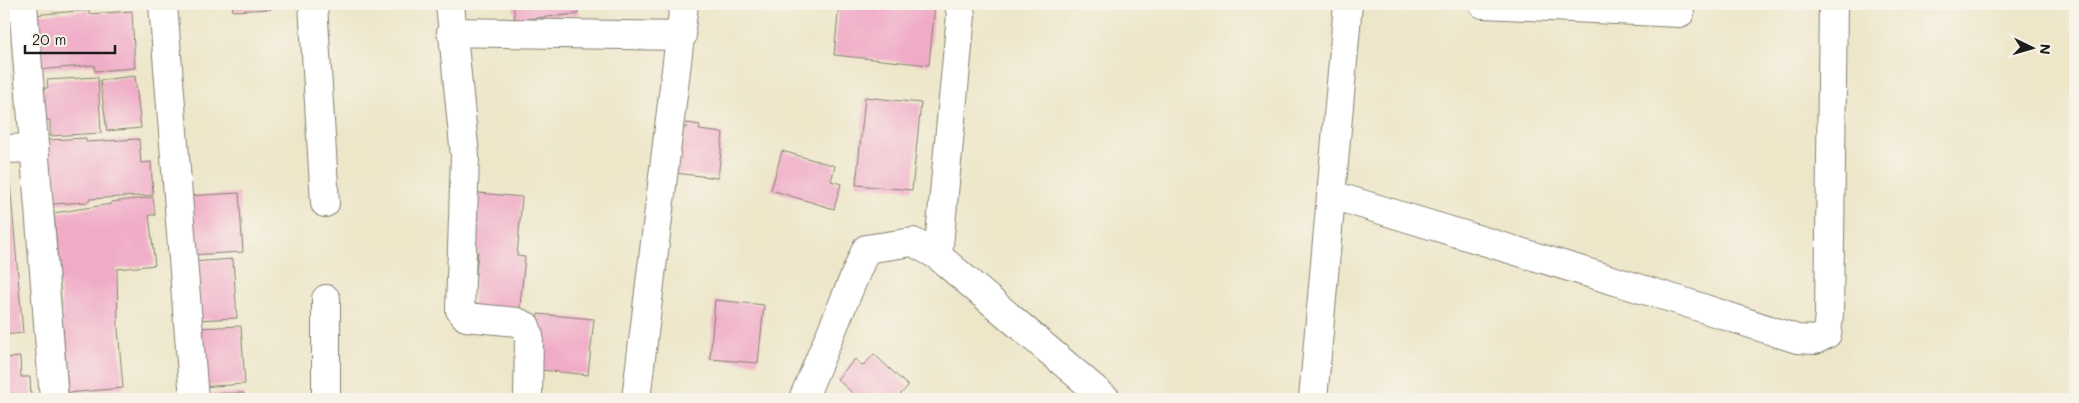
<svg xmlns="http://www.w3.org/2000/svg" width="2079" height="403" viewBox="0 0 2079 403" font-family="Mali,sans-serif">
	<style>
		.building { fill: #f0acc7 }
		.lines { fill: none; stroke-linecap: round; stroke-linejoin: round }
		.street-casing { stroke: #848172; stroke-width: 30 }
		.street { stroke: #fff; stroke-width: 28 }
	</style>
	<rect width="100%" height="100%" fill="#f7f3e8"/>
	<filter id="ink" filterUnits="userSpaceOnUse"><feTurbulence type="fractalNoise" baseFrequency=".02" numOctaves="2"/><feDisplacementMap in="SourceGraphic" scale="10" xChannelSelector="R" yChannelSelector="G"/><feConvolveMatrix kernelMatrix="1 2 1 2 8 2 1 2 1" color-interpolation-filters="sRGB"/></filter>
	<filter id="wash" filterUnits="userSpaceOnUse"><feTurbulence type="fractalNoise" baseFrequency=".0096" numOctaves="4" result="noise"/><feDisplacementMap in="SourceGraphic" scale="20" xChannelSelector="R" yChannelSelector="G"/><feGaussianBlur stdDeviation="1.12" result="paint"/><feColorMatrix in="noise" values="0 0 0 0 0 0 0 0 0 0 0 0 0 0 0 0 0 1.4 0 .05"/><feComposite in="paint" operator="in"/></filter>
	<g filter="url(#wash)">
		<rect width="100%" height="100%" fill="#ede6c9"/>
		<g id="blocks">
			<path class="building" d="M232 4H271V9L233 11Z
				M513 4H577L578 14 515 20Z
				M839 4H935L929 65 834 55Z
				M89 10V14L132 11 135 68 95 71 94 65 38 70 33 15Z
				M135 76 141 128 107 131 100 80Z
				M98 77 101 133 50 136V120H38L37 88H48L47 80Z
				M4 92 9 130H4Z
				M865 97 921 103 912 190 856 185Z
				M687 123 700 125 699 130 723 133 718 178 666 172 671 126 686 128Z
				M86 138V142L139 139 141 163 151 162 153 195 89 199V202L52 204 48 140Z
				M782 151 835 166 831 181 841 184 834 209 771 190Z
				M8 160 23 333 4 335V161Z
				M468 192 522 197 517 256 525 257 519 316 472 312 478 252 462 251Z
				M239 193 243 252 190 255 186 196Z
				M153 197 155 215H149L155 265 117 269 118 329 123 388 68 393 54 213 111 204V202Z
				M233 259 237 318 196 320 192 262Z
				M715 300 764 305 758 363 710 359Z
				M538 314 594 319 588 375 532 369Z
				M241 326 245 384 199 387 196 328Z
				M874 354 908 386 896 399H859L837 379 855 359 863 366Z
				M20 357 21 377H30L31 399H4V358Z
				M244 393V399H205V394Z"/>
		</g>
	</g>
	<g filter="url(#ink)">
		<use href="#blocks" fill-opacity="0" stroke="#848172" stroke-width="1"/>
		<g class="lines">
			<g class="street-casing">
				<path id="street" d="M23 4 54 399
					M163 4 194 399
					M313 4 325 203
					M450 4 465 156 460 310 466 317 517 322 526 326 529 336 528 399
					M1483 4 1680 13
					M451 32 682 36
					M4 149 33 148
					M1332 195 1681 301 1797 339 1815 340 1827 334 1829 314 1833 4
					M938 256 961 15 959 4
					M326 299V399
					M636 399 684 4
					M803 399 866 249 913 242 938 256 1106 399
					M1313 399 1348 4"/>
			</g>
			<use href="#street" class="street"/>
		</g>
	</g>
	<rect width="2079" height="403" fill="none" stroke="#f7f3e8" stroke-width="20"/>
	<g transform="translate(2032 48) rotate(95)" stroke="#f7f3e8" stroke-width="4" paint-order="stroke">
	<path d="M0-4L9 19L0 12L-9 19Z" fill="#1c1c1c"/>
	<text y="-8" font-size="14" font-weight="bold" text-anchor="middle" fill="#1c1c1c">N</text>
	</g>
	<path d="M25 45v8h90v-8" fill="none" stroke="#1c1c1c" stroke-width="2.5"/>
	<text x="32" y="45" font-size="15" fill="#1c1c1c" stroke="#f7f3e8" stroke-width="4" paint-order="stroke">20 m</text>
</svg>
